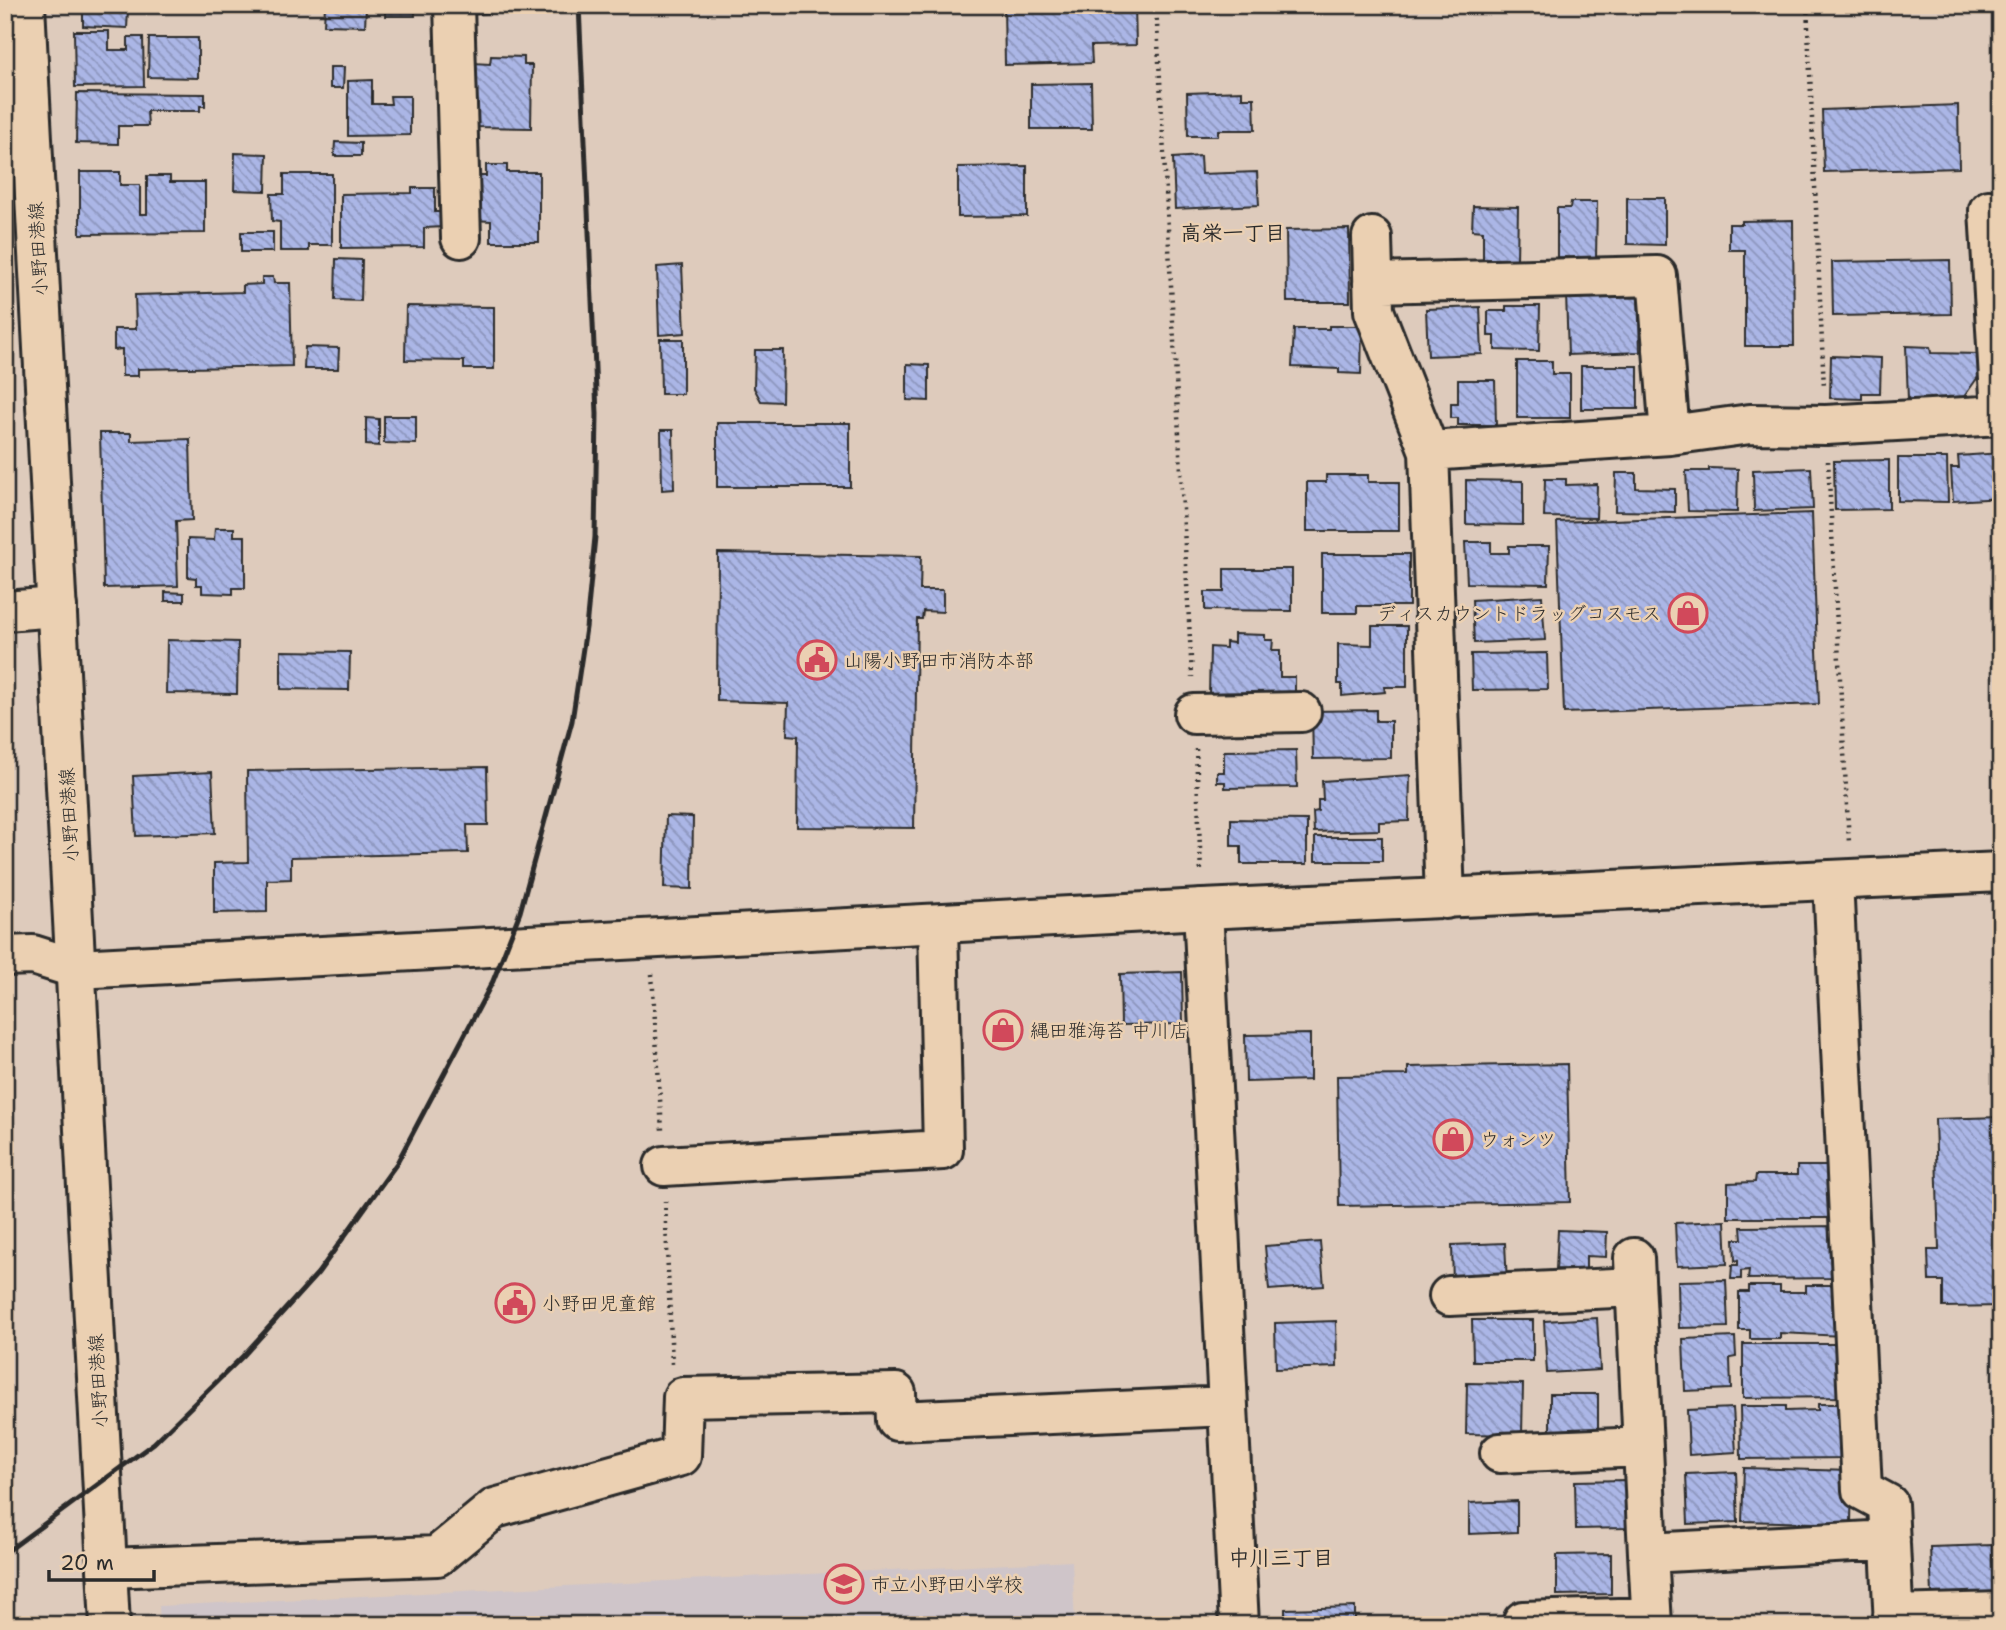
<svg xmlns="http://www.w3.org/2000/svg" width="2006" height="1630" viewBox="0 0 2006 1630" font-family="'Shantell Sans','Klee One',sans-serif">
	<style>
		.built { fill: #cfc5c9 }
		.building { fill: url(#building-back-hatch); stroke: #2b2b2b; stroke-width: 2 }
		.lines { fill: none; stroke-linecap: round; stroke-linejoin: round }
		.minor-casing { stroke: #2b2b2b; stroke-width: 44 }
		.tertiary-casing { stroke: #2b2b2b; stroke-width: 44 }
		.secondary-casing { stroke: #2b2b2b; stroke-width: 44 }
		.path { stroke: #2b2b2b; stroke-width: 4.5; stroke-dasharray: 2 5; stroke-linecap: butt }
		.minor { stroke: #ebd0b2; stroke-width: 38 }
		.tertiary { stroke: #ebd0b2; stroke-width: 38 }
		.secondary { stroke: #ebd0b2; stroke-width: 38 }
		.rail { stroke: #2b2b2b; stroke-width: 5 }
		.labels { text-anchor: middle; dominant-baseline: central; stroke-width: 5; stroke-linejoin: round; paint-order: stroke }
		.street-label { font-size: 19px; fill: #2b2b2b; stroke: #ebd0b2 }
		.poi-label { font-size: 19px; fill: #2b2b2b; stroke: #ebd0b2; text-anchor: start }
		.neighbourhood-label { font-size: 21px; font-weight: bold; fill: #2b2b2b; stroke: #ebd0b2 }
	</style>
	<defs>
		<pattern id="building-back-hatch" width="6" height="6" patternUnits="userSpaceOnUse" patternTransform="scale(1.75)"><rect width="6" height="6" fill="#abb6e6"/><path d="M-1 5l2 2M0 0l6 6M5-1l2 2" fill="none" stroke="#8b94bb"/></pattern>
	</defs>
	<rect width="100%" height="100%" fill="#decbbc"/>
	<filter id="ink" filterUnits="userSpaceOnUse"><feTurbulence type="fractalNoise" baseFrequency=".0143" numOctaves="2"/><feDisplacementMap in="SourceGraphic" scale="14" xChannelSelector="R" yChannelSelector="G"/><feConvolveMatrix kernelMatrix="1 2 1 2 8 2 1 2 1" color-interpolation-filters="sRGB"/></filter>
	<g filter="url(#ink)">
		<path class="built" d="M1072 1561 1075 1625H160L159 1606Z"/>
		<path class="building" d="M83 5H162L161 12 128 11 127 28 83 26Z
			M325 5H377V8H366L365 26 324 25Z
			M385 5H415V16H385Z
			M468 5H527V10L467 15Z
			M1004 5H1135L1136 45 1091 46 1092 63 1005 65Z
			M74 31H109V50H128V37H143L144 86 75 87Z
			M149 38H198V78L148 77Z
			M491 56 524 57V65H532L531 128 476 127 473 63 490 64Z
			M330 67H344L343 88H330Z
			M372 80V104H391L390 96H410V135L348 136V81Z
			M1091 83 1092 129H1031V84Z
			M1242 91V98H1254L1255 130H1218V136H1188L1187 93Z
			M77 93 205 94V106H200V111H147L148 126H118V144L76 143Z
			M1958 105 1959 168 1824 172 1822 110Z
			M335 142 361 143V156H334Z
			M235 153 267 154 266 191 234 190Z
			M1200 156 1201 174 1257 172 1259 205 1175 209 1173 158Z
			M486 165H507V172H539V242H491V221L475 220V176H486Z
			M1027 166V216L958 217V167Z
			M80 172H120V185H140V214H147V176H170V182H205V233L80 234Z
			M284 174H332V245H309V251H280V222L272 221 271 194H284Z
			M412 188H435V212H443L444 227 424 228V247L341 248V194L412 193Z
			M1627 198H1665V245L1627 244Z
			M1571 202H1597L1596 258 1557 257V208H1570Z
			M1473 206 1518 207 1517 260 1483 259V231L1472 230Z
			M1793 220 1794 346H1745V250H1729V224H1742V221Z
			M1349 229 1350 302H1287L1286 230Z
			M241 232H273V252H241Z
			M336 259 362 260 361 301 335 300Z
			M1950 260 1951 314 1833 316 1832 262Z
			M682 265 685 333 659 335 657 267Z
			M262 277H273L274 283H290L292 366 138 369V376H122V349L114 350V329H136L135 295 243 292V285L262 284Z
			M1638 290 1640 352 1568 355 1566 293Z
			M406 306 494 307V369H464V361L405 360Z
			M1506 306H1540L1539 351 1495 350V336H1488V311H1506Z
			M1480 307 1482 354 1428 356 1426 309Z
			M1329 326H1362L1361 374 1339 373V369L1292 367 1294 329H1329Z
			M660 339H683V394H661Z
			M1906 346 1930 347 1931 353 1979 354 1978 377 1963 398 1908 400Z
			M305 347 339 348 338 369H304Z
			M755 350H783L782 402 761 401 754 388Z
			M1831 356 1881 358 1880 393H1862V399L1830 398Z
			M1517 361H1552V374H1570V418H1517Z
			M907 364 929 365V401L907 400Z
			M1581 366H1638V409H1581Z
			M1458 380H1495L1496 425H1458V418H1451V403H1458Z
			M384 416H416V444L384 443Z
			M366 418 379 419V446L366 445Z
			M717 423H850V487H717Z
			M661 430H673L674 489 662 490Z
			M100 433H131V441L190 439 192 520 176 521 178 586 104 588Z
			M2001 453V498L1953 501 1951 468H1959L1958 456Z
			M1898 458H1947L1948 502 1898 501Z
			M1889 460V509L1835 510 1834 461Z
			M1709 468 1738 469 1737 512 1688 511 1686 471H1709Z
			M1811 468 1813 509 1754 511 1753 470Z
			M1616 473H1636V488L1675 489V512L1615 511Z
			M1326 475H1368V482H1399V531H1307V482H1326Z
			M1545 479H1566V485L1597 484 1596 518 1544 517Z
			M1466 480 1523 481V525L1466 524Z
			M1812 513 1819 704 1564 713 1557 522Z
			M215 528H234V536H245V588H233V594L202 593V585H196V578L188 577V539L214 540Z
			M1465 542H1491V553H1509V546H1549L1548 584 1467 583Z
			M718 553 921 556 920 590H943V612L923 611 922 619H917L914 828 797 827 798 736 787 735 788 703 717 701Z
			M1322 554H1409V606H1357V613H1322Z
			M1224 569H1292V611L1205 610V592H1224Z
			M165 592 184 593V601H165Z
			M1542 596 1545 640 1474 643 1472 600Z
			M1372 626H1407V687H1384L1385 692 1342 696V684H1338V644L1372 645Z
			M1234 634 1265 635V640H1273L1272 650H1280V677H1295V698L1209 696 1210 647 1226 648V642L1234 643Z
			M167 640 238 642 237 694 166 693Z
			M281 651 350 652 349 690 281 689Z
			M1547 653 1548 689 1472 690 1471 654Z
			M1376 710V721H1391V758L1313 759 1312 711Z
			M1296 750 1297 787 1225 788V782H1217V772H1224V751Z
			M487 767 488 825H467L468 853 291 857V879L267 880V912L214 913V863L248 862 247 771Z
			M212 772 215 833 136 836 133 776Z
			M1410 775 1409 821 1379 822V830L1314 832 1313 812 1318 811V800H1323L1322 781Z
			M666 816 693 817 692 889 664 888Z
			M1231 819 1307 820V864H1241V846H1231Z
			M1315 837H1382V861H1315Z
			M1182 972 1183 1024 1121 1025 1120 974Z
			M1310 1034V1080L1246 1082 1245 1035Z
			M1567 1064 1570 1202 1339 1206 1337 1076 1408 1075V1067Z
			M2000 1095H2001V1306L1943 1307V1281H1929L1928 1250H1939L1935 1119 2000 1117Z
			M1797 1166H1838V1218H1728V1183L1755 1182 1756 1175H1797Z
			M1725 1221 1727 1264 1677 1266 1675 1223Z
			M1839 1226V1278L1748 1279 1749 1270 1741 1271V1279H1731L1732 1265H1738V1260L1735 1261 1734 1239H1742L1741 1227Z
			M1558 1230 1607 1232 1606 1257 1586 1256V1270L1556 1269Z
			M1320 1242 1324 1286 1269 1290 1265 1246Z
			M1505 1243 1507 1283 1453 1285 1452 1245Z
			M1726 1280 1728 1327 1679 1328 1678 1281Z
			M1806 1285H1844L1843 1336 1780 1333V1339H1750V1330H1739V1292H1749V1286H1780V1292H1806Z
			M1597 1318 1600 1370 1547 1373 1544 1321Z
			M1472 1320H1533V1361H1473Z
			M1336 1321 1337 1367 1276 1369 1275 1323Z
			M1735 1337 1736 1357 1730 1358 1731 1389 1685 1391 1683 1339Z
			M1743 1344H1847L1848 1397 1743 1398Z
			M1467 1383 1523 1384 1522 1435 1466 1434Z
			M1550 1394H1598V1434H1550Z
			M1818 1404H1848V1458L1741 1459 1740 1406H1786V1411L1818 1410Z
			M1733 1408 1736 1452 1689 1455 1687 1410Z
			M1744 1468 1852 1471 1851 1524 1742 1521Z
			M1736 1472 1738 1522 1688 1524 1686 1474Z
			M1626 1480 1627 1528 1576 1529 1575 1481Z
			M1517 1501V1532L1469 1534V1503Z
			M1992 1545 1994 1592 1932 1594 1930 1547Z
			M1611 1554V1594L1557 1595V1555Z
			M1355 1607V1625H1285V1609Z"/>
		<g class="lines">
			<g class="minor-casing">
				<path id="minor" d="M454 5 461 238
					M1989 210 2001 413
					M1372 237 1374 311 1429 451 1445 899
					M1373 283 1657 276 1670 435
					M1429 451 1670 435 1750 424 1826 425 2001 415
					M5 611 57 607
					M1194 714 1301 712
					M1833 880 1862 1490 1888 1504 1894 1625
					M1203 909 1239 1625
					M5 956 33 955 77 969
					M664 1166 943 1150 938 924
					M1634 1258 1648 1553
					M1449 1296 1635 1287
					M1500 1453 1643 1447
					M107 1568 437 1556 495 1508 681 1456 683 1397 896 1393 897 1421 1228 1406
					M1893 1615 2001 1612
					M1523 1621 1651 1617
					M1652 1625 1648 1553 1890 1540"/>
			</g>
			<g class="tertiary-casing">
				<path id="tertiary" d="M77 969 1203 909 2001 872"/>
			</g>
			<g class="secondary-casing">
				<path id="secondary" d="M25 5 110 1625"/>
			</g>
			<path class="path" d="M1156 5 1192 677
				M1807 5 1824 389
				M1828 461 1849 843
				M1196 749 1201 873
				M652 974 662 1130
				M665 1201 672 1364"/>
			<use href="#minor" class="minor"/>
			<use href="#tertiary" class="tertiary"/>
			<use href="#secondary" class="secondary"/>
			<path class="rail" d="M5 1553 154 1443 243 1356 318 1273 397 1163 493 981 520 912 572 721 586 628 595 537 597 414 579 5"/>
		</g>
	</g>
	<defs>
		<g id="shop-ring" transform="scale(2.0125)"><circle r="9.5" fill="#ebd0b2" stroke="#d1495b" stroke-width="1.5"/><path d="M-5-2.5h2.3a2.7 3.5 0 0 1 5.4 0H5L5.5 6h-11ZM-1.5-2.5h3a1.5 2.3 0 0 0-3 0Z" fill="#d1495b"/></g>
		<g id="civic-ring" transform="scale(2.0125)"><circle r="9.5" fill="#ebd0b2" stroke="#d1495b" stroke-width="1.5"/><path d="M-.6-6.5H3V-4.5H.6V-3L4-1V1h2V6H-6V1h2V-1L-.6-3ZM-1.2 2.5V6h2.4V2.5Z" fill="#d1495b"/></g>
		<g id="school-ring" transform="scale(2.0125)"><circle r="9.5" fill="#ebd0b2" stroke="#d1495b" stroke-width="1.5"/><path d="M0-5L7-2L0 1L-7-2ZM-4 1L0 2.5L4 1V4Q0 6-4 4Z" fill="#d1495b"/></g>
	</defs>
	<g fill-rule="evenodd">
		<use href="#shop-ring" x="1688" y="613"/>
		<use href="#civic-ring" x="817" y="660"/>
		<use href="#shop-ring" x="1003" y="1030"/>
		<use href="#shop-ring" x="1453" y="1139"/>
		<use href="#civic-ring" x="515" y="1303"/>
		<use href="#school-ring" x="844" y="1584"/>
	</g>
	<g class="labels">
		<g class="street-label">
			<text transform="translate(38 249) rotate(-93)">小野田港線</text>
			<text transform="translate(69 815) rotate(-93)">小野田港線</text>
			<text transform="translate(98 1381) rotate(-93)">小野田港線</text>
		</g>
		<g class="poi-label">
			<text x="1661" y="613" text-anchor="end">ディスカウントドラッグコスモス</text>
			<text x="844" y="660">山陽小野田市消防本部</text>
			<text x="1030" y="1030">縄田雅海苔 中川店</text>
			<text x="1480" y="1139">ウォンツ</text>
			<text x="542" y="1303">小野田児童館</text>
			<text x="871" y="1584">市立小野田小学校</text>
		</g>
		<g class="neighbourhood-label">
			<text x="1233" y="233">高栄一丁目</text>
			<text x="1281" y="1558">中川三丁目</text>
		</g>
	</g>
	<rect width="2006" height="1630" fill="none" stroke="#ebd0b2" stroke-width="28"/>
	<rect x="14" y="14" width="1978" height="1602" fill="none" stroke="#2b2b2b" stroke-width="2.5" filter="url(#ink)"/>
	<path d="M49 1570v10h105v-10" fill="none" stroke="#2b2b2b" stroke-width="3.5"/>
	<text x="60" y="1570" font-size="21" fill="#2b2b2b" stroke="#ebd0b2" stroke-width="5" paint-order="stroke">20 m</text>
</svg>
